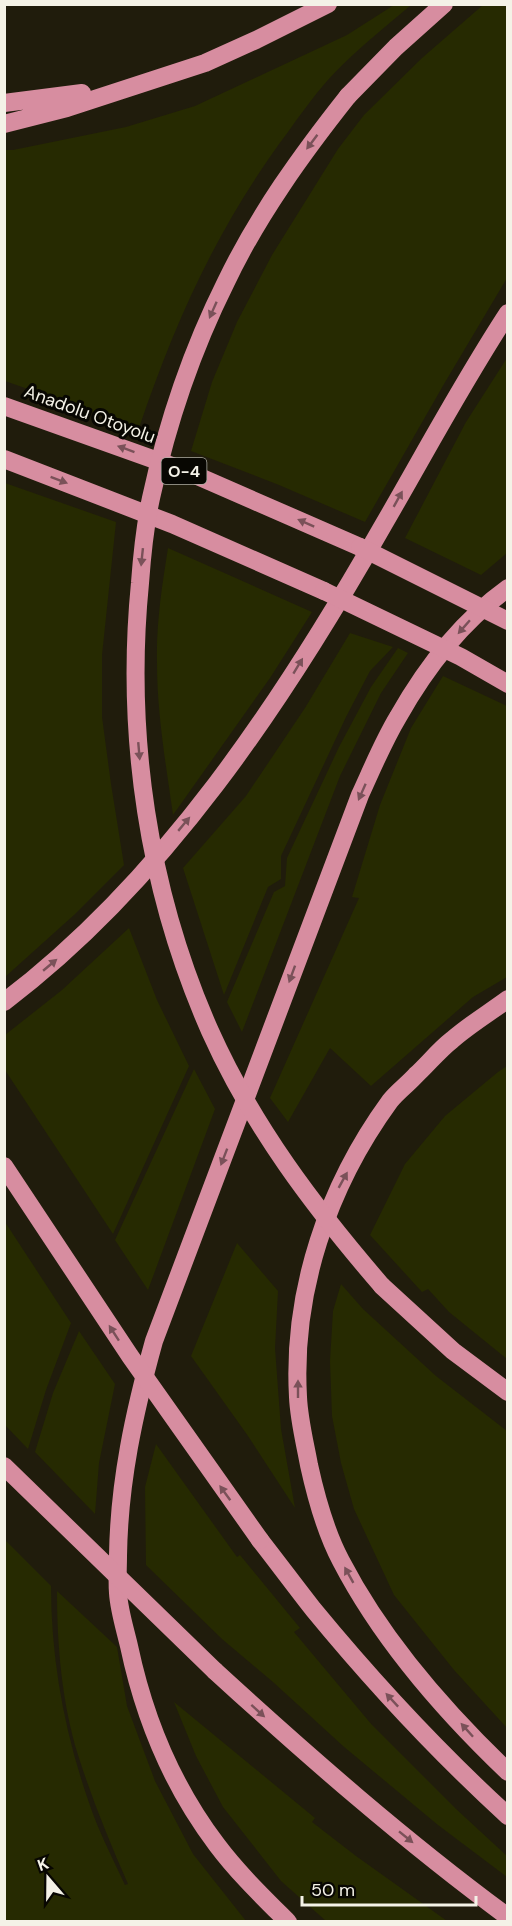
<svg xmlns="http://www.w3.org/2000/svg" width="512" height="1926" viewBox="0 0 512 1926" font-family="'DM Sans',sans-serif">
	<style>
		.green { fill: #262a01 }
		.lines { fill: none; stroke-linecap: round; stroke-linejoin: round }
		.motorway { stroke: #d78da0; stroke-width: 18 }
		.motorway-bridge { stroke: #d78da0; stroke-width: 18 }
		.oneway { fill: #7a5159 }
		.labels { text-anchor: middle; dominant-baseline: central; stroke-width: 6; stroke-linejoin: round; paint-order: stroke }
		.shield { fill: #080702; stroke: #adaca2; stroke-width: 1.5 }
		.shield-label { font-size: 16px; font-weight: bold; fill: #f4f2e7 }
		.street-label { font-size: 18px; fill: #f4f2e7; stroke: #080702 }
	</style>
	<rect width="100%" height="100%" fill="#201c0c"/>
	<path class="green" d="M394 5H411C383 29 352 53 327 81 313 97 300 115 288 132 219 224 176 319 139 428L5 381V150H13L126 127 195 106 347 35Z
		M483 5H507V278L444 384 365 522 279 485 191 451 212 382 237 322 272 255 338 149 364 115 422 58Z
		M507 358V553L481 575 405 538 466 422Z
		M5 483 116 522 102 655V717L111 784 124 865 74 915 5 977Z
		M168 548 312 612 270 678 173 815C166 765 157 714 157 663 156 624 162 586 168 548Z
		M350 633 393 647 370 671 346 717 281 856V879L268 887 224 995 183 868 246 796 305 708Z
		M398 648 408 653 381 693 340 776 242 1032 227 1002 274 892 285 886 287 858 339 747 371 687Z
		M443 676 507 706V977L473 997 371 1086 330 1048 288 1122 270 1098 359 898 352 897 380 805 411 728Z
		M129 928 157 1000 189 1066 113 1234 5 1070V1035L62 990Z
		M507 1066V1359L449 1312 428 1289 422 1292 370 1235 405 1164 445 1116 498 1072Z
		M194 1069 215 1109 148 1290 115 1240Z
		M5 1222 71 1323 46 1390 28 1449 5 1425Z
		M237 1243 278 1291 275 1348 281 1429 295 1508 248 1436 191 1356Z
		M341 1284 363 1309 436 1376 507 1431V1728L454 1670 394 1595 354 1509 341 1463 332 1416 330 1361 333 1311Z
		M79 1331 115 1384 99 1463 95 1514 35 1452 53 1393Z
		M156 1444 237 1557 240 1555 300 1628 294 1632 372 1725 455 1808 507 1856V1877L438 1825 343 1746 273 1682 222 1639 146 1565 145 1487Z
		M5 1540 51 1586C51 1664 66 1740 93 1814 102 1838 114 1861 125 1885L128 1884C109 1841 92 1799 78 1755 62 1703 57 1646 57 1591L117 1647 127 1706 155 1781 193 1854 246 1921H5Z
		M174 1702 315 1818 312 1822 356 1856 447 1921H326L281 1881 223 1807 196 1756Z"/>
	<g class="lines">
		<path class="motorway" d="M348 96 396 47 444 4
			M4 103 82 93
			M4 124 67 108 205 63 256 40 328 4
			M4 406 186 471 360 547
			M4 459 172 524 324 591
			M508 999C489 1013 469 1025 452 1040 439 1050 428 1064 416 1075 408 1084 397 1092 390 1101 328 1186 292 1291 298 1397 299 1420 305 1443 309 1465 316 1497 325 1531 341 1561 382 1640 443 1710 508 1772
			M4 1002C164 881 283 701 381 529 423 457 462 383 508 313
			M382 1286 453 1351 508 1392
			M260 1540C278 1563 295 1586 313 1609 373 1682 438 1752 508 1816
			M215 1671C309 1757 405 1841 508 1917
			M288 1922C263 1897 238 1873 217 1845 173 1787 144 1717 129 1646 125 1629 119 1610 118 1593 117 1581 118 1568 118 1556 119 1482 134 1413 154 1341L360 795C372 769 383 742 398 717 425 669 462 621 508 588"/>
		<path class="motorway-bridge" d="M348 96C302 154 258 215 226 282 192 350 167 424 151 498 145 526 142 555 140 583 125 735 148 891 210 1031 253 1127 314 1207 382 1286
			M360 547 508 621
			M324 591 461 657 508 684
			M4 1166 130 1356 260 1540
			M4 1466 215 1671"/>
	</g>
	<defs><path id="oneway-solid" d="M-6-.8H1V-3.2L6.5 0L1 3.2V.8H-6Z" transform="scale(1.5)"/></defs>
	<g class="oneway">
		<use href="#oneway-solid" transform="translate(312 142) rotate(127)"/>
		<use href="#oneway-solid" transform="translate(213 310) rotate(114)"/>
		<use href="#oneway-solid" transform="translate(126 449) rotate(-160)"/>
		<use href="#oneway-solid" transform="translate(59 480) rotate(21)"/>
		<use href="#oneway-solid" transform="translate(398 499) rotate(-61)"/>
		<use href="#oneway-solid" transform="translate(306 523) rotate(-156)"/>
		<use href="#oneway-solid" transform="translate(142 557) rotate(96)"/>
		<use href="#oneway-solid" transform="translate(464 627) rotate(131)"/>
		<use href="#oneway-solid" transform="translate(298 666) rotate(-59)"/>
		<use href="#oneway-solid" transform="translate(139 751) rotate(85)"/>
		<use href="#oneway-solid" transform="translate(362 792) rotate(114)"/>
		<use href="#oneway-solid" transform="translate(184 824) rotate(-50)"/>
		<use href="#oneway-solid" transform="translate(50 965) rotate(-40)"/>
		<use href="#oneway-solid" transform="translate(292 974) rotate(110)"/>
		<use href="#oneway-solid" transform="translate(224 1157) rotate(111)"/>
		<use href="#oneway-solid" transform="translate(343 1180) rotate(-61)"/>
		<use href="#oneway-solid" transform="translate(114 1333) rotate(-123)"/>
		<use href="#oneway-solid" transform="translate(298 1389) rotate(-90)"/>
		<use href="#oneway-solid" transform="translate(225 1493) rotate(-126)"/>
		<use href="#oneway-solid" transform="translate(349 1575) rotate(-119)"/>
		<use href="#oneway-solid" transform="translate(392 1700) rotate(-133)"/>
		<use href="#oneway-solid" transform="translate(258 1711) rotate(42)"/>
		<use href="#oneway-solid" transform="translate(467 1730) rotate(-132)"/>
		<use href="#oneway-solid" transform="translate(406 1837) rotate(39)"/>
	</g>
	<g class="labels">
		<rect class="shield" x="161.5" y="458" width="45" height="26" rx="4.5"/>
		<g class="shield-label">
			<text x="184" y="471">O-4</text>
		</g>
		<g class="street-label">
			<text transform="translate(90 414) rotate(20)">Anadolu Otoyolu</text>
		</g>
	</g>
	<rect width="512" height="1926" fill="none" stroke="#f4f2e7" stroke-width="12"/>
	<g transform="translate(48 1878) rotate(340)" stroke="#080702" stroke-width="4.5" paint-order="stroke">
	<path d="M0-4.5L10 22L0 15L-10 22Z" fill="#f4f2e7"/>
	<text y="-9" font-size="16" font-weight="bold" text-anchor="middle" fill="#f4f2e7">K</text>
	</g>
	<path d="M302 1896v9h174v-9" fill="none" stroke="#f4f2e7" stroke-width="3"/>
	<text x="311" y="1896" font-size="18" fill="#f4f2e7" stroke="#080702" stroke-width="4.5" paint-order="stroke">50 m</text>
</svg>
